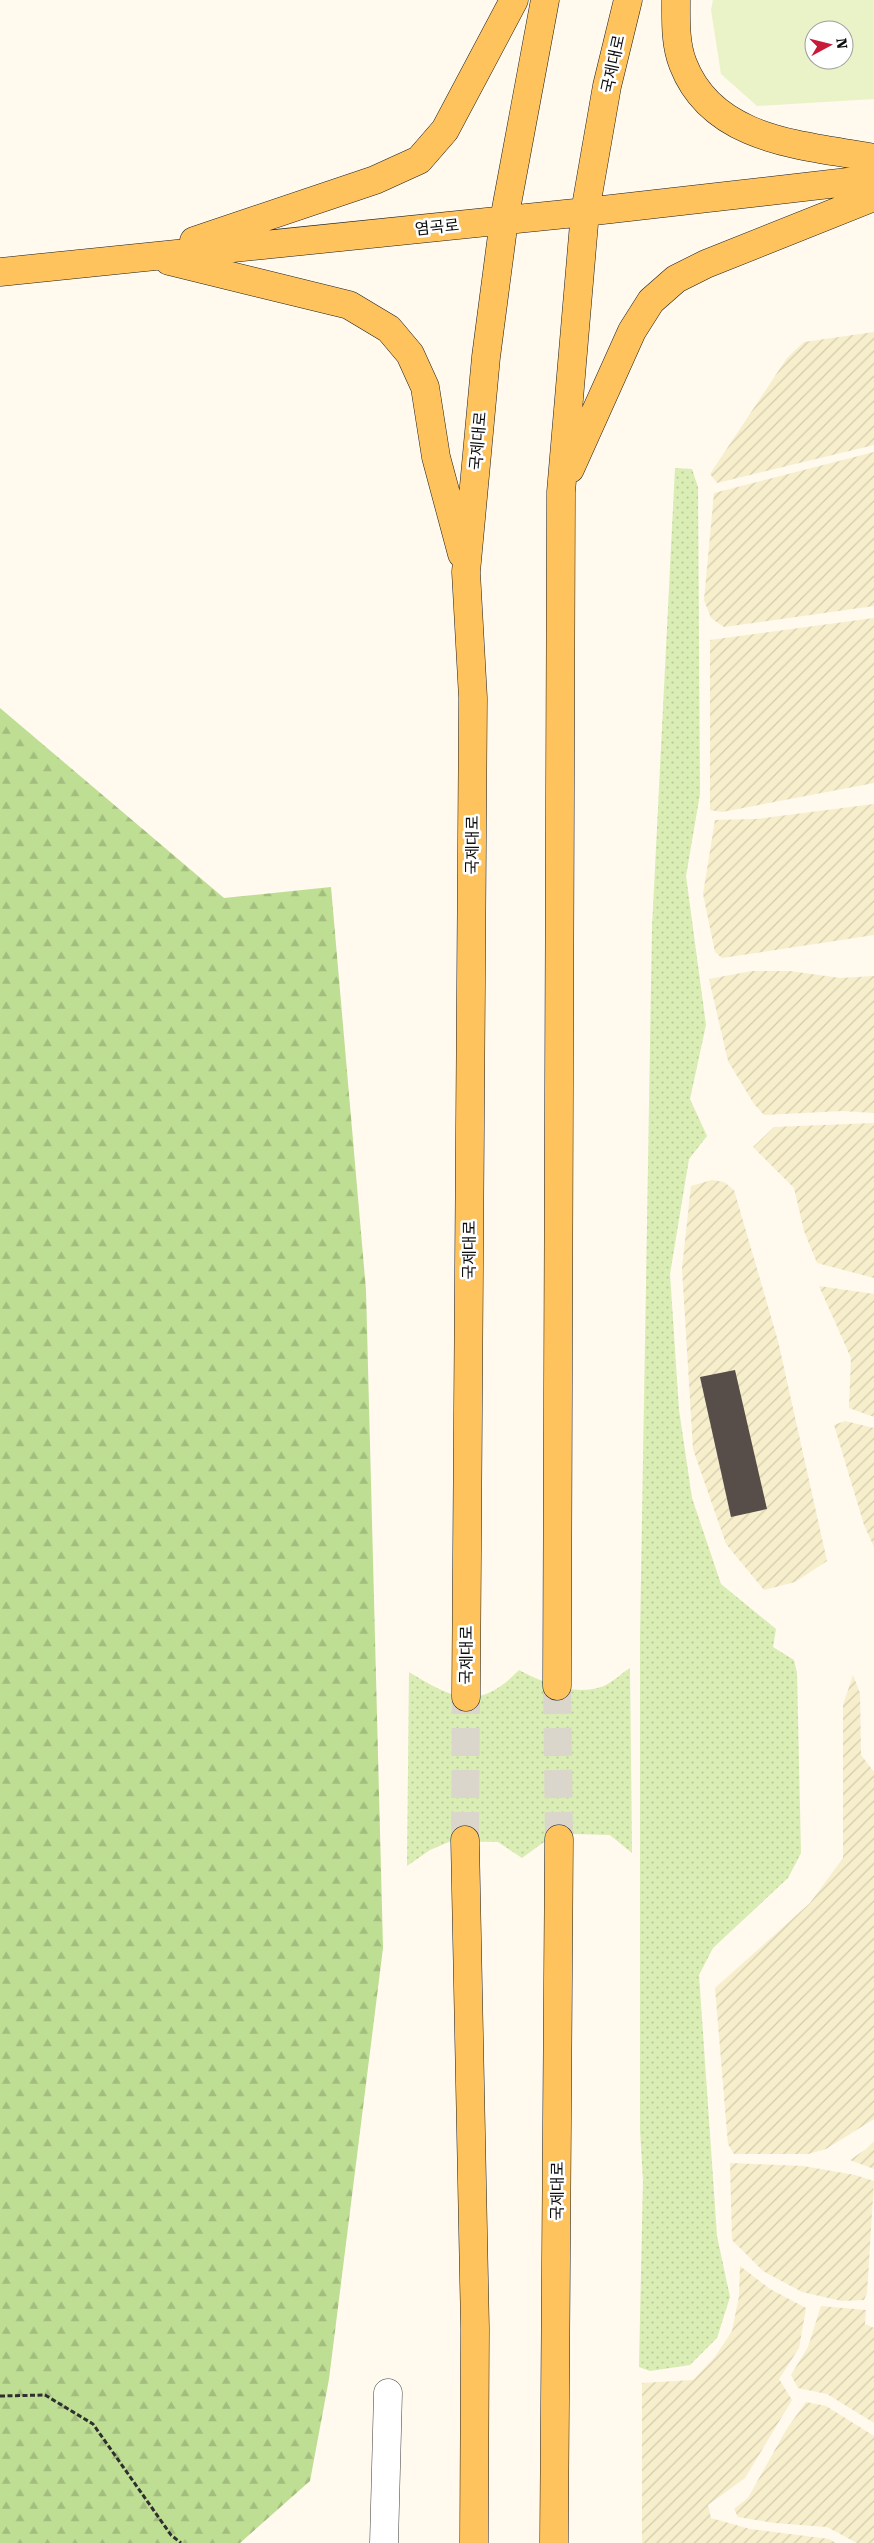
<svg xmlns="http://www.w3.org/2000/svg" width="874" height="2543" viewBox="0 0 874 2543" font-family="'Roboto Serif','Noto Sans KR',serif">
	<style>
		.farmland { fill: url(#farmland-furrows) }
		.grass { fill: url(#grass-dots) }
		.forest { fill: url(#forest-firs) }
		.pitch { fill: #e9f3c7; fill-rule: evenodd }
		.building { fill: #574d49 }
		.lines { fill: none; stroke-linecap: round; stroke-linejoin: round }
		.major-tunnel { stroke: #dbd6cc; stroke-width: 28; stroke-dasharray: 28 14; stroke-linecap: butt }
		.minor-casing { stroke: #404040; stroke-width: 29 }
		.major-casing { stroke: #1e1e1e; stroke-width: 29 }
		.path { stroke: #2f2f2f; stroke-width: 3; stroke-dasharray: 5 2.5; stroke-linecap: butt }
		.minor { stroke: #fff; stroke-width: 28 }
		.major { stroke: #ffc35e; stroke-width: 28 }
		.labels { text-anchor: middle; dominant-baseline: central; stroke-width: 5; stroke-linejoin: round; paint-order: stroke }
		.street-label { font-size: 16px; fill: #0d0d0d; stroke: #fff }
	</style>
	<defs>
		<pattern id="farmland-furrows" width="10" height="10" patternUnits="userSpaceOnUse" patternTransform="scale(1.25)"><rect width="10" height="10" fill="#f7eecc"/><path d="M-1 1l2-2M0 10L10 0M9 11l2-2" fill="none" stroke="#d3cbae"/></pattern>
		<pattern id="grass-dots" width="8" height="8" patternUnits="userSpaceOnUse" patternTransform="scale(1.25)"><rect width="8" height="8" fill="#d9edb4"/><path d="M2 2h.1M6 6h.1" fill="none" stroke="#b9ca9a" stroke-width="1.8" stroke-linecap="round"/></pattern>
		<pattern id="forest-firs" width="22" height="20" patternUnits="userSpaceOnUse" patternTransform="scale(1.25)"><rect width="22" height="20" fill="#bede93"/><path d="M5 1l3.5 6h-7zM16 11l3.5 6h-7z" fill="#a2bd7e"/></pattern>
	</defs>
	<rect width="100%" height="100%" fill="#fff9ee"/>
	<path class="farmland" d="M874 332V445L717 483 710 474 787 358 804 342Z
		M874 452V606L724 627 711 618 704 600 714 493Z
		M874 618V783L722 812 710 810V640Z
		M874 804V935L722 958 715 952 703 894 715 820 756 819Z
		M752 971H790L840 978 874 976V1113L842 1111 764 1115 754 1104 728 1061 709 979Z
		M874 1123V1278L817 1263 804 1231 794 1188 753 1147 774 1127Z
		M712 1180 724 1182 734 1190 778 1341 827 1561 795 1582 764 1590 726 1544 693 1449 682 1268 691 1186Z
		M819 1286 874 1294V1417L849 1408 851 1358Z
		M845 1421 874 1428V1547L864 1525 834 1425Z
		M853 1675 860 1693 861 1755 874 1772V2119L826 2149 808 2154H734L728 2144 715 1988 810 1903 843 1858V1705Z
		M874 2141V2169L850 2160 866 2149Z
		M730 2163 803 2166 855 2175 874 2181 867 2293 864 2300 842 2301 802 2292 763 2271 732 2240Z
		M740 2266 770 2289 806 2308 799 2348 779 2379 792 2400 745 2478 708 2505 711 2518 750 2529 829 2539 836 2543H642V2383L693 2380 715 2357 732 2331 739 2296Z
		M821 2306 866 2310 865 2324 874 2328V2423L827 2394 798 2388 791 2375 808 2347Z
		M806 2402 826 2406 874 2436V2543H857L827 2527 775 2523 738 2517 734 2509 748 2498 786 2430Z"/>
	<path class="grass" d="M675 468 692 469 698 487 700 794 686 876 706 1025 690 1099 707 1136 689 1159 670 1274 679 1410 692 1498 721 1584 776 1629 773 1647 794 1660 797 1673 801 1853 788 1878 713 1948 699 1975 717 2236 730 2297 717 2338 690 2365 650 2371 639 2367 643 2180 640 2129V1638L652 928Z
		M630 1668 632 1853 610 1835 575 1834 544 1842 522 1858 498 1842 451 1841 430 1850 407 1866 409 1672C453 1699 479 1712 519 1670 544 1683 575 1697 604 1686 613 1682 622 1673 630 1668Z"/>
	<path class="forest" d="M0 708 224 898 331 887 366 1290 383 1948 329 2379 310 2481 240 2543H0Z"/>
	<path class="pitch" d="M713 0H874V99L757 106 721 74 711 10ZM814 30H844V60H814Z"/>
	<path class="building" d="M735 1370 767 1509 731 1517 700 1377Z"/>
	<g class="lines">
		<path class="major-tunnel" d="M557 1686 559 1839
			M465 1840 466 1697"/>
		<g class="minor-casing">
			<path id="minor" d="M384 2543 388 2393"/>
		</g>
		<g class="major-casing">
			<path id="major" d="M676 0C676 21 675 44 683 64 713 142 804 145 874 158
				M194 241 375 180 419 160 445 130 514 0
				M169 261 349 305 389 329 410 354 425 387 436 457 462 554
				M0 272 585 212 874 179
				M570 469 632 331 651 301 676 279 706 264 874 197
				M557 1686 561 492 585 212 607 86 628 0
				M466 1697 473 698 466 572 486 357 504 220 545 0
				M465 1840 475 2328 474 2543
				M554 2543 559 1839"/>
		</g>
		<path class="path" d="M0 2396 45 2395 93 2424 171 2535 181 2543"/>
		<use href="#minor" class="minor"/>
		<use href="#major" class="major"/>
	</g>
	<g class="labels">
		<g class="street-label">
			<text transform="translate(613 64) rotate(-78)">국제대로</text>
			<text transform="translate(437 227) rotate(-6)">염곡로</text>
			<text transform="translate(478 441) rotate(-85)">국제대로</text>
			<text transform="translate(472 845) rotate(-90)">국제대로</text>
			<text transform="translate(469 1250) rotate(-90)">국제대로</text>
			<text transform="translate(466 1655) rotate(-90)">국제대로</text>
			<text transform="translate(557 2191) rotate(-90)">국제대로</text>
		</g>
	</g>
	<g transform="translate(829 45) rotate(83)"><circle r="24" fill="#ffffff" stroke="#9e9e9e"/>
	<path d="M0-4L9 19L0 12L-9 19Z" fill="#c81b3a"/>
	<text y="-8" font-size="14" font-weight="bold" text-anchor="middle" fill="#0d0d0d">N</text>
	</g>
</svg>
